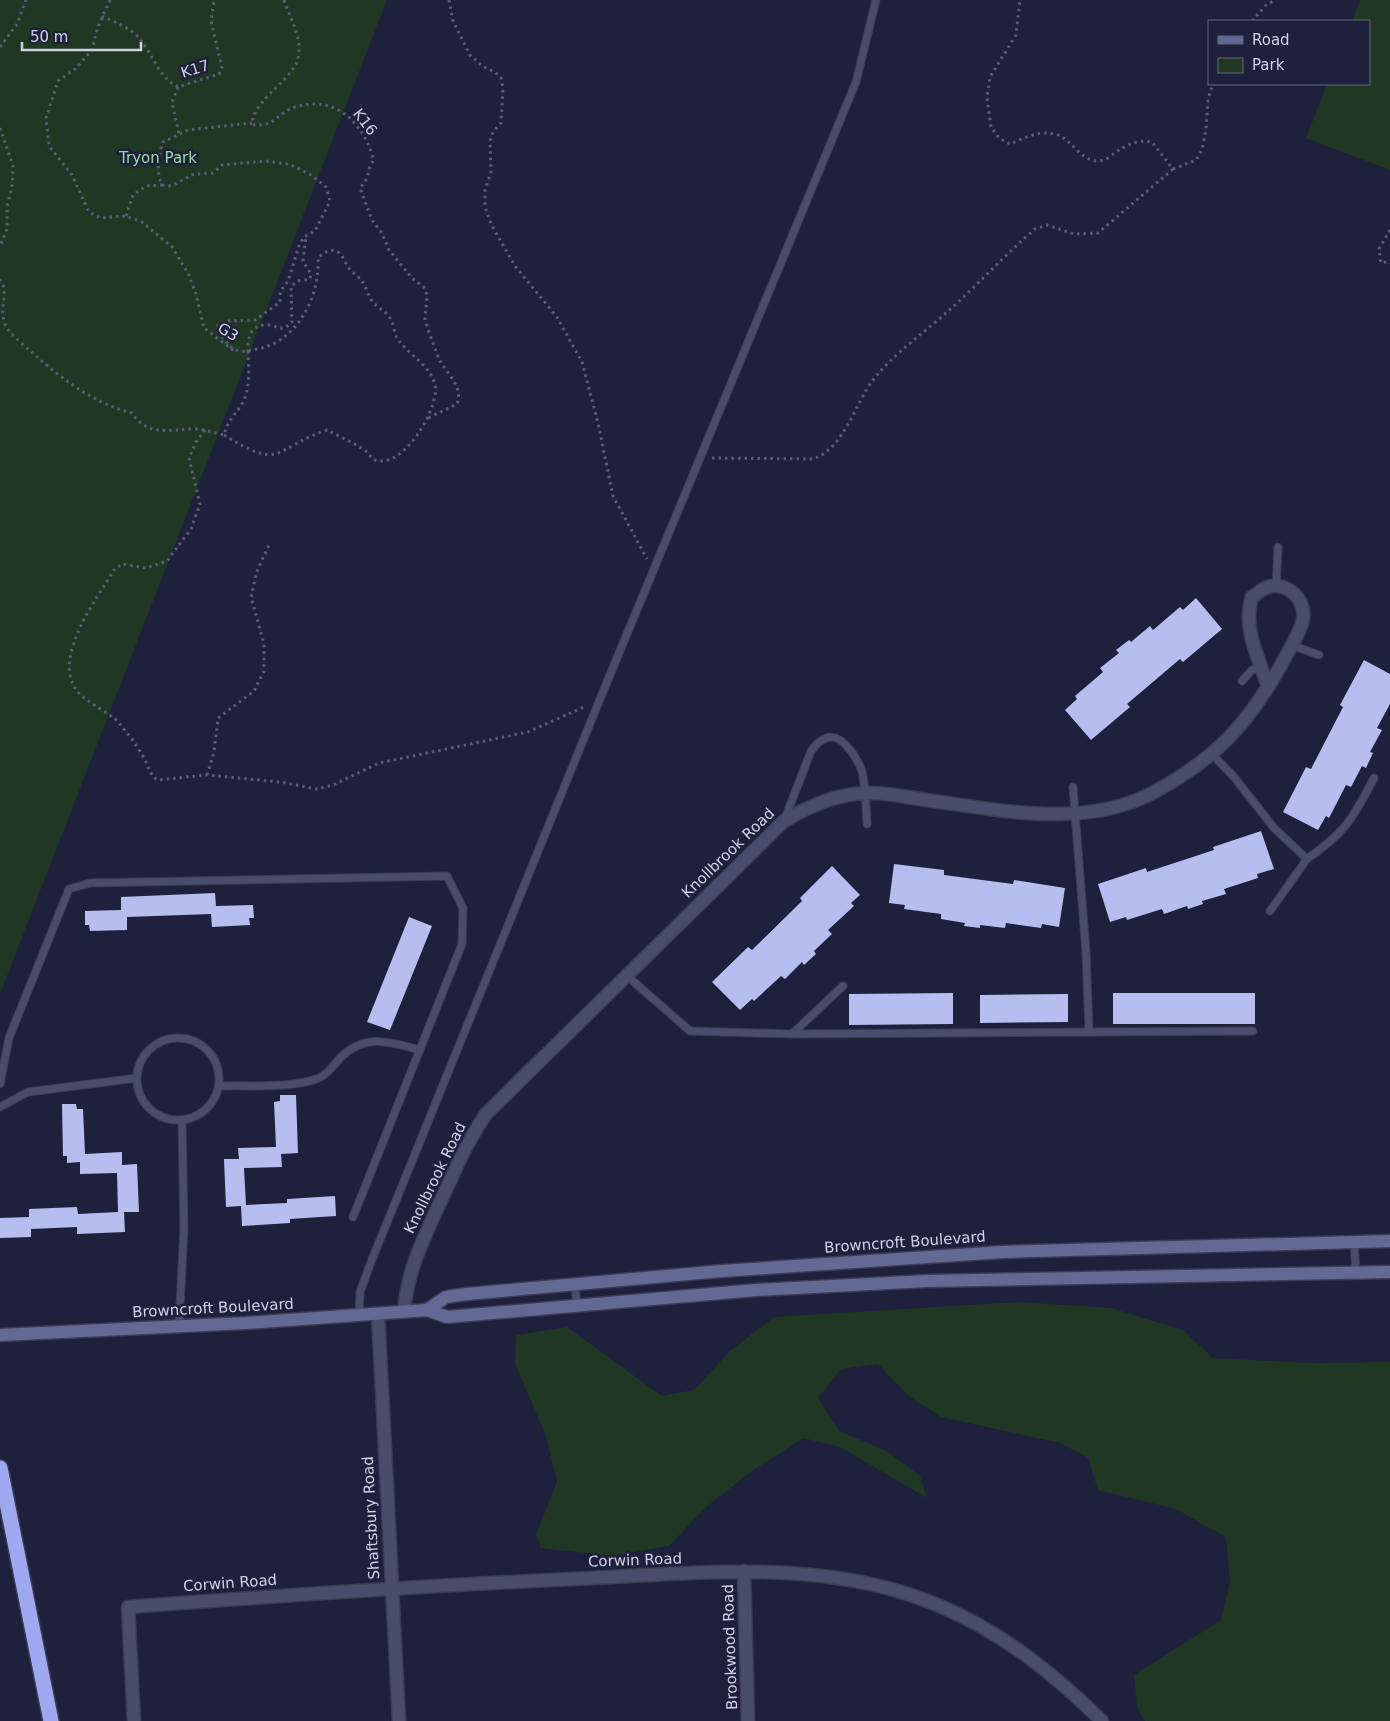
<svg xmlns="http://www.w3.org/2000/svg" width="1390" height="1721" viewBox="0 0 1390 1721" font-family="'DejaVu Sans',sans-serif">
	<style>
		.green { fill: #203723 }
		.building { fill: #b5beef }
		.lines { fill: none; stroke-linecap: round; stroke-linejoin: round }
		.service-casing { stroke: #3c3d54; stroke-width: 9 }
		.minor-casing { stroke: #3c3d54; stroke-width: 15 }
		.tertiary-casing { stroke: #3c3d54; stroke-width: 15 }
		.secondary-casing { stroke: #3c3d54; stroke-width: 15 }
		.motorway-casing { stroke: #3c3d54; stroke-width: 18 }
		.path { stroke: #5a5e75; stroke-width: 3; stroke-dasharray: 2.5 4; stroke-linecap: butt }
		.service { stroke: #484d6b; stroke-width: 7 }
		.minor { stroke: #484d6b; stroke-width: 12 }
		.tertiary { stroke: #484d6b; stroke-width: 12 }
		.secondary { stroke: #626994; stroke-width: 12 }
		.motorway { stroke: #9ea9f2; stroke-width: 15 }
		.labels { text-anchor: middle; dominant-baseline: central; stroke-width: 5; stroke-linejoin: round; paint-order: stroke }
		.street-label { font-size: 15px; fill: #cfd2e4; stroke: #1d213b }
		.park-label { font-size: 15px; fill: #9ddaa2; stroke: #1d213b }
	</style>
	<rect width="100%" height="100%" fill="#1d213b"/>
	<path class="green" d="M0 0H387L0 994Z
		M1360 0H1390V170L1306 138 1327 84H1369V21H1352Z
		M1018 1302 1111 1308 1183 1330 1213 1358 1312 1363 1390 1362V1721H1145L1137 1708 1134 1675 1221 1620 1230 1582 1226 1537 1176 1509 1098 1490 1088 1458 1060 1443 941 1417 907 1395 878 1364 841 1369 818 1398 839 1431 887 1451 920 1476 927 1498 840 1447 803 1438 752 1471 705 1508 669 1546 612 1556 541 1548 536 1535 557 1481 545 1433 515 1364 516 1335 567 1327 662 1396 694 1390 730 1351 774 1317Z"/>
	<path class="building" d="M1196 598 1222 629 1183 662 1180 659 1127 704 1130 707 1091 740 1065 710 1077 699 1075 696 1103 672 1100 668 1119 653 1116 650 1129 640 1131 642 1150 626 1153 630 1180 607 1183 610Z
		M1364 660 1390 674V704L1377 728 1382 730 1370 752 1373 753 1366 768 1362 766 1351 787 1346 785 1329 818 1326 816 1318 830 1283 812 1306 767 1311 769 1343 707 1340 705Z
		M1261 831 1274 869 1257 874 1258 878 1224 889 1226 894 1202 901 1203 904 1188 909 1187 906 1164 914 1162 909 1127 920 1126 917 1110 922 1098 884 1146 868 1147 872 1214 850 1213 847Z
		M894 864 944 870V875L1013 884 1014 880 1065 888 1059 927 1042 924 1041 928 1006 923 1005 928 980 925V928L964 926 965 923 941 919V914L904 909 905 905 889 903Z
		M832 866 860 895 851 903 854 906 828 930 832 934 814 951 816 954 804 965 802 962 785 979 781 976 754 1001 752 999 740 1010 712 982 748 947 752 950 802 901 800 898Z
		M215 893 216 906 253 905 254 918H249L250 925 212 927 211 914 127 917V930L90 931 89 925H85V911L121 910V897Z
		M409 917 432 926 390 1030 367 1022Z
		M953 993V1024L849 1025V994Z
		M1113 993H1255V1024H1113Z
		M1068 994V1022L980 1023V995Z
		M280 1095H296L298 1153 281 1154 282 1167 244 1168 246 1205 287 1203V1199L335 1196 336 1216 290 1219V1223L242 1226 241 1206 226 1207 224 1159H239L238 1148 276 1147 274 1102 280 1101Z
		M62 1104H76L77 1109H83L85 1154 122 1152V1165L137 1164 139 1212H124L125 1232 77 1234V1227L31 1229V1237L0 1238V1218L29 1217V1209L77 1207 78 1214 118 1212 117 1173 80 1174V1162L67 1163V1156H63Z"/>
	<g class="lines">
		<g class="service-casing">
			<path id="service" d="M1276 587 1278 547
				M1291 645 1319 655
				M1242 681 1252 670 1262 667
				M1212 754 1234 777 1274 828 1307 859 1270 911
				M1073 787 1086 952 1089 1030
				M784 821 811 751C826 732 837 733 851 751 856 758 860 764 862 772 866 788 866 807 867 824
				M1307 859C1346 832 1353 818 1374 778
				M626 975 690 1031 792 1034 1253 1031
				M792 1034 843 986
				M137 1079a41 41 0 1 1 82 0a41 41 0 1 1-82 0Z
				M0 1084 9 1038 69 889 90 883 447 876 463 908 462 944 353 1217
				M219 1086C249 1085 292 1089 319 1078 327 1075 335 1064 341 1057 366 1033 390 1042 420 1050
				M0 1107 28 1092 137 1078
				M1354 1241 1356 1273
				M575 1284 577 1306
				M359 1315 360 1292 371 1262 600 699 856 82 876 0
				M179 1326 184 1228 182 1120"/>
		</g>
		<g class="minor-casing">
			<path id="minor" d="M404 1311C408 1267 425 1236 443 1196 456 1168 468 1140 486 1114L784 821C809 806 836 794 866 793 886 792 906 797 926 800 1000 810 1086 830 1156 791 1216 758 1246 726 1280 667 1287 653 1297 639 1302 623 1308 604 1292 584 1272 586 1264 587 1258 593 1252 597 1242 628 1259 658 1268 687
				M744 1571 748 1721
				M134 1721 128 1607C276 1596 423 1586 572 1579 694 1574 824 1556 940 1606 1003 1633 1054 1674 1102 1721"/>
		</g>
		<g class="tertiary-casing">
			<path id="tertiary" d="M378 1314 399 1721"/>
		</g>
		<g class="secondary-casing">
			<path id="secondary" d="M427 1310 446 1297 467 1294 722 1271 1002 1252 1390 1241
				M0 1335 246 1323 427 1310 447 1317 756 1290 927 1281 1390 1272"/>
		</g>
		<g class="motorway-casing">
			<path id="motorway" d="M0 1468 51 1721"/>
		</g>
		<path class="path" d="M110 0 97 29 92 50 75 69 58 81 46 118 49 146 72 175 89 212 100 218 126 216 142 222 172 247 189 275 196 294 204 328 234 351
			M284 0C290 18 300 33 299 52 298 79 256 95 252 123L254 125C273 126 274 118 288 110 295 106 303 105 310 104 345 102 365 130 374 160 366 170 371 176 360 188L372 220 382 233 389 250 412 278 425 288C429 300 425 307 425 319 425 322 437 354 439 359 446 373 464 387 457 404L426 419
			M449 0 453 21 470 55 482 66 495 72 501 78 503 88 501 123 493 132 490 141 491 172 485 190V207L492 226 515 266 557 317 582 362 598 423 613 496 647 559
			M102 16C114 22 131 28 139 38 153 54 158 77 178 87L219 74 222 68 211 21 214 0
			M1252 21 1267 4 1276 0
			M0 47 17 24 26 0
			M178 87 172 102 179 134
			M0 128 13 166 12 187 7 206V229L0 246
			M1173 169 1196 160 1202 150 1206 129 1208 99 1213 84
			M126 216 133 195 146 186 162 185
			M1390 230 1379 249 1381 263 1390 261
			M0 279C1 282 4 286 4 290 5 302 0 311 5 324 8 333 21 342 28 349 60 377 90 402 132 413 150 439 170 428 197 429 206 430 215 433 224 435 228 421 232 418 240 407 251 391 249 370 248 352
			M248 352C247 338 251 323 269 325 275 326 279 329 285 328L292 322 291 286 298 281 310 279 311 274 303 261 306 236
			M205 430 196 442 189 458 200 504 191 529 167 561 146 568 122 564 114 570C97 599 54 654 75 688 83 702 109 711 120 724 128 734 138 747 144 758 149 768 149 773 157 780L207 775 280 782 316 789 333 785 379 763 528 732 584 707
			M224 435C283 472 273 448 327 430 340 437 355 443 367 452 370 455 372 459 375 460 404 470 440 406 435 385 430 364 408 355 397 338 394 333 394 325 391 320 387 311 378 309 372 301 368 295 366 287 362 281 358 276 352 273 349 268 345 263 343 255 338 252 330 248 325 252 318 258 320 297 297 342 257 349 249 351 242 353 234 349 228 346 223 337 218 332V325L227 321 255 320 280 302V292L288 281 299 246 304 237 315 231 330 201 326 187 311 175 291 165 266 161 222 165 213 173 194 174 171 186 162 185C156 172 158 155 163 142L188 130 252 123
			M712 458 812 459C844 450 854 405 873 380 896 351 928 330 955 305 982 280 1007 253 1035 229L1047 225 1074 234 1098 233 1173 169 1152 142C1136 139 1127 145 1113 154 1111 156 1107 159 1104 160 1081 166 1073 138 1055 134 1040 130 1023 138 1010 144L999 138 991 127 987 98 990 77 1016 35 1020 0
			M207 775 214 752 218 718 254 691 264 671V644L251 597 257 571 269 545"/>
		<use href="#service" class="service"/>
		<use href="#minor" class="minor"/>
		<use href="#tertiary" class="tertiary"/>
		<use href="#secondary" class="secondary"/>
		<use href="#motorway" class="motorway"/>
	</g>
	<g class="labels">
		<g class="street-label">
			<text transform="translate(195 69) rotate(-17)">K17</text>
			<text transform="translate(365 122) rotate(52)">K16</text>
			<text transform="translate(228 332) rotate(32)">G3</text>
			<text transform="translate(728 853) rotate(-44)">Knollbrook Road</text>
			<text transform="translate(435 1178) rotate(-64)">Knollbrook Road</text>
			<text transform="translate(905 1242) rotate(-4)">Browncroft Boulevard</text>
			<text transform="translate(213 1308) rotate(-3)">Browncroft Boulevard</text>
			<text transform="translate(371 1518) rotate(-93)">Shaftsbury Road</text>
			<text transform="translate(635 1560) rotate(-2)">Corwin Road</text>
			<text transform="translate(230 1583) rotate(-4)">Corwin Road</text>
			<text transform="translate(730 1647) rotate(-92)">Brookwood Road</text>
		</g>
		<g class="park-label">
			<text x="158" y="158">Tryon Park</text>
		</g>
	</g>
	<rect x="1208" y="20" width="162" height="65" fill="#1d213b" stroke="#64687f"/>
	<rect x="1218" y="36" width="25" height="8" fill="#626994" stroke="#64687f"/>
	<text x="1252" y="45" font-size="15" fill="#cfd2e4">Road</text>
	<rect x="1218" y="58" width="25" height="15" fill="#203723" stroke="#64687f"/>
	<text x="1252" y="70" font-size="15" fill="#cfd2e4">Park</text>
	<path d="M22 42v8h119v-8" fill="none" stroke="#cfd2e4" stroke-width="2.5"/>
	<text x="30" y="42" font-size="15" fill="#cfd2e4" stroke="#1d213b" stroke-width="4" paint-order="stroke">50 m</text>
</svg>
